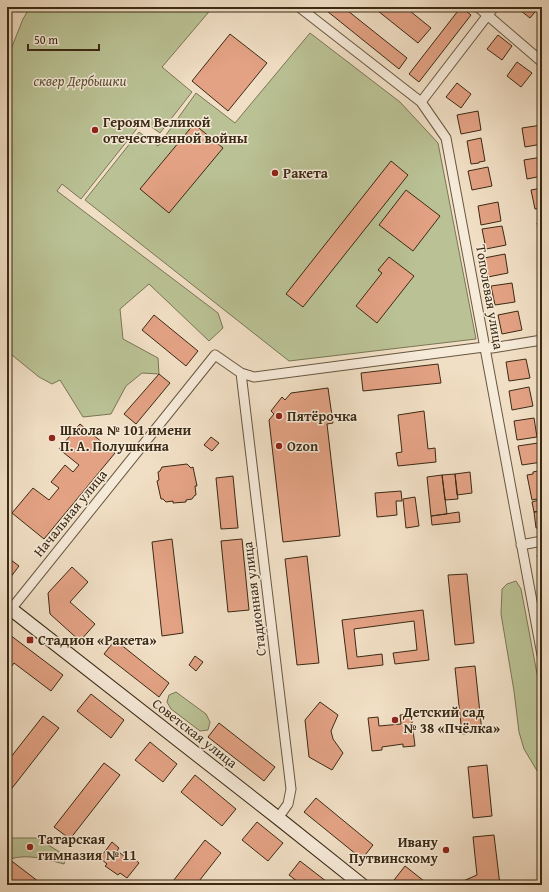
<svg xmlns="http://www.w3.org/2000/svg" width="549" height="892" viewBox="0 0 549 892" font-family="'Gentium Book Plus',serif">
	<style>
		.green { fill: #bac295; stroke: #7a7654 }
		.building { fill: #e3a284; stroke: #3b2a14 }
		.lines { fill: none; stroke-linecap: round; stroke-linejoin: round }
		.street-casing { stroke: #685740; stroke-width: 11 }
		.secondary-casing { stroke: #3b2a14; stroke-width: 15 }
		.street { stroke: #f6ead9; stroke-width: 9 }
		.secondary { stroke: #f6ead9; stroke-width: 13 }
		.poi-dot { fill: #8f2418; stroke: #f6ead9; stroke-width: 1.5 }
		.labels { text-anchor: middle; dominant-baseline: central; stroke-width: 3; stroke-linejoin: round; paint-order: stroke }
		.park-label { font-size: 14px; font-style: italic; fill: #5b5034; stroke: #f6ead9 }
		.poi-label { font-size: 14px; font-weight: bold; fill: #3b2a14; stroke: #f6ead9; text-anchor: start }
		.street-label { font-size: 14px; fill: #3b2a14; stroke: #f6ead9 }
	</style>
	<rect width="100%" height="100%" fill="#f1dfc5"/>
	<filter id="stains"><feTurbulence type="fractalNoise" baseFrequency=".005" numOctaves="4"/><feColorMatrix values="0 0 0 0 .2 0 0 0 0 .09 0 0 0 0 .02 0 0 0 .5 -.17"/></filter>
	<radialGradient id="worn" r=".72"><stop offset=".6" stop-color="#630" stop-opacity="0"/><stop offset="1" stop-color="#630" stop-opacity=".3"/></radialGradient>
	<path class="green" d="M30 7H213L162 67 192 92 160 133 143 121 81 199 62 184 57 191 218 313 223 328 209 341 149 284 120 309 123 339 158 358 159 374 142 373 126 386 111 414 83 417 60 380 52 384 39 377 7 351V59L23 19Z
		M310 33 400 102 438 143 476 339 289 361 85 200 139 132 158 146 196 93 235 123Z
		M516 581 521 589 542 700V779L524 749 519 732 514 691 501 614 502 589 507 584Z
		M176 692 206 714 210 722 208 730 200 731 171 709 167 702 169 695Z
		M7 838H37L66 856 64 864C45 859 26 853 7 860Z"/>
	<path class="building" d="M322 7H343L407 58 399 69Z
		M373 7H405L431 28 418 43Z
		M461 7 471 15 419 82 409 74Z
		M516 7H539L530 18Z
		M230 34 267 63 228 111 192 81Z
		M498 35 512 46 502 60 487 49Z
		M517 62 532 73 521 87 507 76Z
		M457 83 471 94 461 108 446 97Z
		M478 111 481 130 461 134 457 115Z
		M194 124 223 148 169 213 140 189Z
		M542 125V144L525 147 522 128Z
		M481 138 485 161 479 162V163L471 164 467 141Z
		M542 157V176L527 179 524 160Z
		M391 161 408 175 303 307 286 294Z
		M488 167 492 186 472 190 468 171Z
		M542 188V208L535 209 531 190Z
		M406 190 440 216 413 251 379 225Z
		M498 202 501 221 481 225 478 206Z
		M542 222V242H541L537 223Z
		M502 226 506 245 486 249 482 229Z
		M505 254 508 273 488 277 484 258Z
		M389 257 414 276 377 323 356 306 382 273 378 270Z
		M512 283 515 302 495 305 491 286Z
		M518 311 522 330 502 334 498 315Z
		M154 315 198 351 186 366 142 330Z
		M526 359 530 378 509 381 506 362Z
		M438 364 441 383 363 391 361 373Z
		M159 374 170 383 136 424 124 414Z
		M529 387 533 406 512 410 509 391Z
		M328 388 333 423 327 424 340 536 283 542 269 420 274 414 271 411 282 397 285 400 291 393Z
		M424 411 428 449 435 448 436 462 398 466 396 453 402 452 398 415Z
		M534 418 537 437 517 440 514 421Z
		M80 424 115 453 44 539 12 513 33 488 49 500 59 488 51 482 65 465 73 472 79 465 59 449Z
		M211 437 219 443 212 451 204 445Z
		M538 443 542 462 522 465 518 446Z
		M187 464 191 468 193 467 197 486H195L196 495H195L192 499 186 500V502L173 503V501L166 502 163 499H161L157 481 159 480 158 472 160 471 162 467Z
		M542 470 541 498 532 500 527 475 533 474V472Z
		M470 472 472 493 457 495 455 474Z
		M455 474 458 499 445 500 442 475Z
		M442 475 447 514 431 516 427 477Z
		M233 476 238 528 221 529 216 478Z
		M401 491 402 501H396L397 515 377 517 375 493Z
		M415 497 419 526 406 528 403 499Z
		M542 499V511L534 512 532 502Z
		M542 511V528V527L536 528 534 512Z
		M459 512 460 522 432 525 431 516Z
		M172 539 183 633 162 636 152 542Z
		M242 539 249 610 228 612 221 541Z
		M542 554V574H541L537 555Z
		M307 556 319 663 297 665 285 559Z
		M7 557 19 566 7 582Z
		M72 567 88 582 70 602 95 624 80 641 50 614 48 593Z
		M467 574 474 643 455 645 448 575Z
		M423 610 429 660 395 664 393 653 417 650 414 621 354 629 357 657 382 654 383 665 348 669 342 620Z
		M10 635 63 675 51 691 14 663 7 673V639Z
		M115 640 169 683 159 697 104 654Z
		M195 656 203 662 196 671 189 665Z
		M475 666 482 732 462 734 455 668Z
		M91 694 124 720 111 738 77 711Z
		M320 702 338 715 331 731 333 739 343 753 332 770 309 757 305 720Z
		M411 714 415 746 403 747V744L382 747V750L372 751 368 718 378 717 379 726 401 724 400 715Z
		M43 716 59 728 9 792 7 790V762Z
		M219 723 275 767 264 781 208 737Z
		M150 742 177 764 163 782 135 760Z
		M104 763 120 775 70 839 54 827Z
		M487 765 492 816 473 818 468 767Z
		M195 775 236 809 222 826 181 792Z
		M316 798 373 845 362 859 304 812Z
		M257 822 283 843 268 861 242 840Z
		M494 835 500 885H454L477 875 473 837Z
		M205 840 221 853 196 885H170Z
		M112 842 119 848 117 851 130 860 132 857 139 863 127 878 120 873 118 875 105 866 107 864 100 858Z
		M9 859 43 885H10L7 883V862Z
		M300 861 331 885H302L289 875Z
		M405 866 429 885 391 884Z"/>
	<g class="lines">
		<g class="street-casing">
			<path id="street" d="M299 7 421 102 446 138 542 655
				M478 7 542 62
				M421 102 494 7
				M241 373 291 789 288 804 278 818
				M521 545 542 541
				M8 613 215 355 241 373 254 377 484 347 492 348 542 340"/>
		</g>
		<g class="secondary-casing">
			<path id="secondary" d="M7 606 278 818 362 885"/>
		</g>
		<use href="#street" class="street"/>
		<use href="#secondary" class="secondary"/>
	</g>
	<g class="poi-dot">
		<circle cx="95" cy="130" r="4"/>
		<circle cx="275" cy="173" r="4"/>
		<circle cx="279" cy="416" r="4"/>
		<circle cx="52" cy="438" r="4"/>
		<circle cx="279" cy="446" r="4"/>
		<rect x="26" y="636" width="8" height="8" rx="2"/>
		<circle cx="395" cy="720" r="4"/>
		<circle cx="30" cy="847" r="4"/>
		<circle cx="446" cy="850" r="4"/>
	</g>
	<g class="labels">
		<g class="park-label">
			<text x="80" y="81">сквер Дербышки</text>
		</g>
		<g class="poi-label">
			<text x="103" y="122">Героям Великой<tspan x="103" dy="16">отечественной войны</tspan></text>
			<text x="283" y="173">Ракета</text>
			<text x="287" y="416">Пятёрочка</text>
			<text x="60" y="430">Школа № 101 имени<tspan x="60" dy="16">П. А. Полушкина</tspan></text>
			<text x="287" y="446">Ozon</text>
			<text x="38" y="640">Стадион «Ракета»</text>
			<text x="403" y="712">Детский сад<tspan x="403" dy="16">№ 38 «Пчёлка»</tspan></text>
			<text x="38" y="839">Татарская<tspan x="38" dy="16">гимназия № 11</tspan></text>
			<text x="438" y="842" text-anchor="end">Ивану<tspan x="438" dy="16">Путвинскому</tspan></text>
		</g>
		<g class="street-label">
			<text transform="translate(490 297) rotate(80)">Тополевая улица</text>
			<text transform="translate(70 513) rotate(-51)">Начальная улица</text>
			<text transform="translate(254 599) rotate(-97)">Стадионная улица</text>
			<text transform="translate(195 733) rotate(38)">Советская улица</text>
		</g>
	</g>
	<rect width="549" height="892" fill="none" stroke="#f1dfc5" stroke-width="24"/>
	<rect x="8" y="8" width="533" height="876" fill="none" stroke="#3b2a14" stroke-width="2"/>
	<rect x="12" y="12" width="525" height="868" fill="none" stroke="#3b2a14"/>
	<path d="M28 44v6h71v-6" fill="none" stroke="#3b2a14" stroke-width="2"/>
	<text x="34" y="44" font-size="12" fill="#3b2a14" stroke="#f6ead9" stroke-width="3" paint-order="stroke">50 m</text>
	<rect width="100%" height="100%" filter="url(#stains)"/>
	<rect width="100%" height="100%" fill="url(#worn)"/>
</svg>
